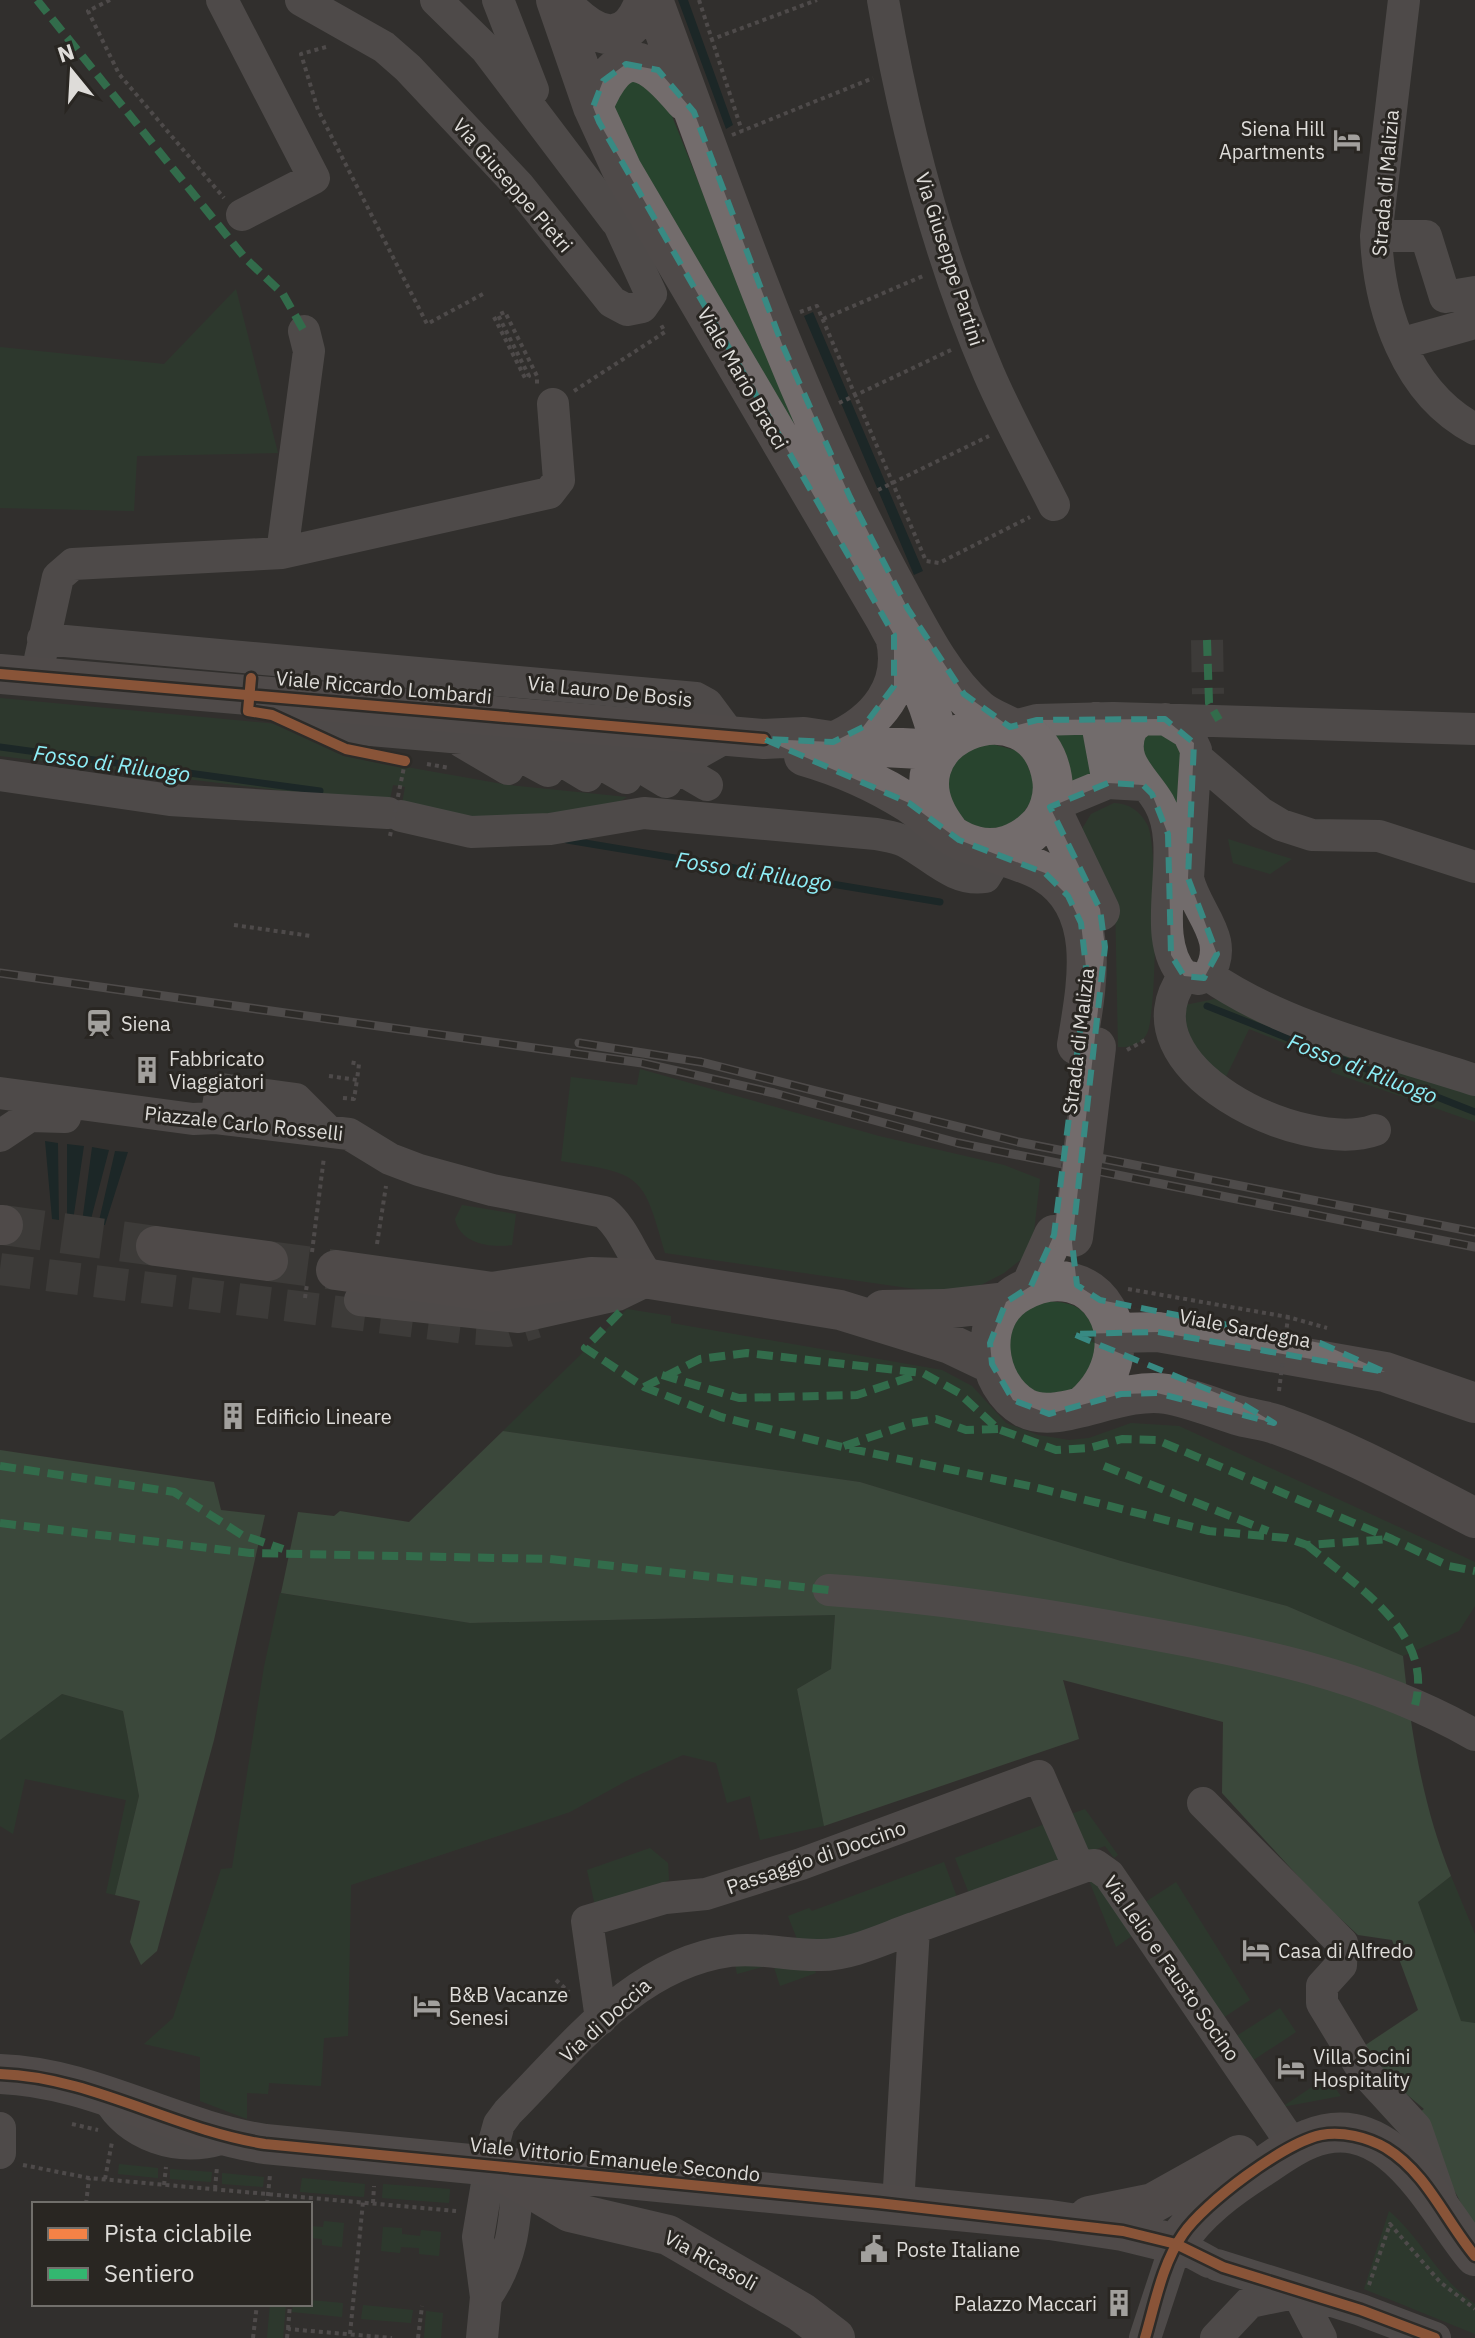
<svg xmlns="http://www.w3.org/2000/svg" width="1475" height="2338" viewBox="0 0 1475 2338" font-family="'IBM Plex Sans',sans-serif">
	<style>
		.green { fill: #28442e }
		.forest { fill: #48664c }
		.water { fill: #041d1f }
		.lines { fill: none; stroke-linecap: round; stroke-linejoin: round }
		.stream { stroke: #041d1f; stroke-width: 7 }
		.minor-tunnel { stroke: #4c4a47; stroke-width: 32; stroke-dasharray: 32 16; stroke-linecap: butt }
		.major-tunnel { stroke: #4c4a47; stroke-width: 40; stroke-dasharray: 40 20; stroke-linecap: butt }
		.path { stroke: #716c6d; stroke-width: 4; stroke-dasharray: 4 4; stroke-linecap: butt }
		.minor { stroke: #726c6c; stroke-width: 32 }
		.major { stroke: #736c6c; stroke-width: 40 }
		.rail-casing { stroke: #726d6d; stroke-width: 9 }
		.rail { stroke: #292622; stroke-width: 6; stroke-dasharray: 18; stroke-linecap: butt }
		.path-bridge { stroke: #716c6d; stroke-width: 4; stroke-dasharray: 4 4; stroke-linecap: butt }
		.major-bridge { stroke: #736c6c; stroke-width: 40 }
		.quiet { stroke: #33b770; stroke-width: 8; stroke-dasharray: 16 8; stroke-linecap: butt }
		.cycleway-casing { stroke: #292622; stroke-width: 15 }
		.cycleway { stroke: #f48246; stroke-width: 10 }
		.marked { fill: none; stroke: #388a83; stroke-width: 6; stroke-dasharray: 16 10; stroke-linejoin: round }
		.labels { text-anchor: middle; dominant-baseline: central; stroke-width: 6; stroke-linejoin: round; paint-order: stroke }
		.poi-label { font-size: 20px; fill: #dedcd9; stroke: #292622; text-anchor: start }
		.street-label { font-size: 20px; fill: #dedcd9; stroke: #292622 }
		.water-label { font-size: 22px; font-style: italic; fill: #8eeef7; stroke: #292622 }
	</style>
	<rect width="100%" height="100%" fill="#32302d"/>
	<path class="green" d="M628 76 662 91 794 421 792 424 618 127 611 88Z
		M236 289 278 453 137 456 134 511 0 508V347L164 364Z
		M0 698 277 724 344 756 508 785 627 797 609 808 513 823 402 804 405 787 393 785 389 804 0 756Z
		M1081 726 1092 774 1072 786 1064 752 1044 728Z
		M1161 732 1181 746 1183 816 1143 766V735Z
		M981 741 1022 752 1038 791 1014 827 971 829 950 810 948 767Z
		M1114 803C1129 803 1141 812 1148 826 1158 851 1157 1003 1148 1031 1144 1043 1130 1048 1118 1047L1115 897 1085 846 1082 829 1091 814Z
		M1228 839 1292 859 1270 874 1233 863Z
		M1215 999 1475 1095V1122L1331 1072 1335 1063 1249 1029 1222 1085 1199 1064 1180 1006Z
		M640 1069 879 1136 1004 1165 1040 1179 1033 1240 1024 1257 1004 1273 979 1286 940 1291 908 1288 665 1253C643 1174 642 1174 561 1161L571 1077 637 1085Z
		M462 1205 516 1214 512 1245C491 1248 460 1244 455 1219Z
		M1039 1301C1078 1302 1081 1305 1102 1338L1087 1386 1039 1398 1011 1379C1004 1332 996 1329 1039 1301Z
		M627 1309 671 1316V1323L942 1370 972 1386 1006 1423 1038 1435 1069 1440 1089 1438 1131 1423 1179 1426 1475 1562V1606L1459 1631 1403 1656 1287 1606 1121 1561 860 1482 503 1431Z
		M280 1593 470 1623 835 1615 831 1669 797 1689 824 1826 760 1840 750 1796 727 1803 716 1763 683 1755 628 1780 570 1812 351 1885 348 2036 324 2038 321 2086 269 2083 268 2094 247 2093V2119L200 2101V2057L144 2044 173 2018 221 1869 232 1868 264 1667Z
		M62 1694 123 1711 139 1796 115 1895 106 1893 126 1800 25 1779 13 1834 0 1826V1740Z
		M1085 1809 1118 1855 1114 1858 1105 1846 1080 1855 1063 1817Z
		M1053 1821 1070 1858 970 1896 955 1858Z
		M650 1848 668 1863 669 1880 602 1911 596 1910 587 1870Z
		M944 1862 958 1900 836 1946 799 1944 788 1916 809 1908 812 1911Z
		M1093 1876 1136 1933 1116 1947 1088 1878Z
		M1451 1876 1475 1934V2023L1461 2022 1418 1902Z
		M1176 1882 1250 2000 1223 2018 1144 1903Z
		M734 1959 812 1964 816 1973 780 1986 773 1964 737 1974Z
		M1280 2008 1296 2032 1252 2061 1235 2037Z
		M1327 2077 1341 2096 1282 2107Z
		M119 2164 158 2168V2178L118 2174Z
		M170 2169 212 2172 211 2182 170 2179Z
		M222 2173 264 2177 263 2187 222 2184Z
		M302 2178 365 2184 364 2197 300 2192Z
		M383 2184 450 2189 449 2203 382 2198Z
		M1389 2211C1422 2239 1438 2279 1475 2304V2334L1364 2289Z
		M324 2221 344 2223 342 2247 322 2245V2239L310 2238V2226L323 2227Z
		M383 2227 402 2228V2234L420 2236 421 2230 441 2232 439 2256 419 2254V2248L401 2247 400 2253 381 2251Z
		M310 2300 343 2303 342 2317 292 2312 293 2304H310Z
		M270 2304H286L283 2338H267Z
		M363 2305 413 2310 411 2323 361 2319Z
		M426 2311 443 2313 441 2338H424Z"/>
	<path class="forest" d="M503 1431 860 1482 1121 1561 1287 1606 1403 1656C1411 1732 1422 1804 1451 1876L1418 1902 1461 2021 1475 2023V2229L1441 2166 1420 2112 1424 2109 1377 2069 1364 2046 1418 2010 1392 1940 1358 1935 1317 1897 1222 1793 1223 1722 1063 1680 1079 1739 824 1826 797 1689 831 1669 835 1615 470 1623 281 1593 298 1512 334 1516 340 1511 409 1522Z
		M0 1450 214 1482 221 1510 265 1515 214 1740 157 1951 141 1965 130 1942 140 1901 115 1895 139 1796 123 1711 62 1694 0 1740Z"/>
	<path class="water" d="M678 0H688L733 125 726 129Z
		M813 312 923 571 914 575 804 316Z
		M45 1141 58 1143 59 1220 52 1219Z
		M67 1144 84 1146 73 1221H67Z
		M92 1147 109 1150 90 1223 82 1222Z
		M115 1151 128 1152 105 1225H98Z"/>
	<g class="lines">
		<path class="stream" d="M0 747 320 791
			M567 840 940 902
			M1207 1006 1475 1112"/>
		<path class="minor-tunnel" d="M1207 640 1208 694
			M0 1269 465 1328 508 1331 536 1322"/>
		<path class="major-tunnel" d="M3 1225 156 1246
			M268 1261 336 1270"/>
		<path class="path" d="M110 0 88 11 119 74 224 198
			M699 0 742 131
			M710 40 817 0
			M326 47 301 54 318 110 427 324 483 294
			M732 135 873 78
			M800 312 817 306 926 561 939 563 1030 517
			M494 317 525 378 529 376 498 315 505 312 537 376V385
			M823 319 923 276
			M574 391 665 332 660 323
			M839 403 951 350
			M878 490 989 436
			M427 764 450 768
			M234 925 311 936
			M1127 1050 1147 1039
			M329 1076 357 1080 359 1064 349 1062
			M343 1098 354 1099 357 1080
			M377 1244 386 1186
			M312 1252 324 1157
			M1128 1289 1288 1317 1327 1328
			M305 1298 307 1284
			M556 1980 569 1992
			M72 2124 98 2130
			M23 2165 89 2178 456 2211
			M105 2179 112 2142
			M164 2185 166 2167
			M215 2189 217 2167
			M373 2203 374 2186
			M86 2204 89 2178
			M267 2204 270 2175
			M1369 2285 1390 2224 1440 2282 1475 2309
			M288 2329 290 2304
			M350 2334 363 2202
			M253 2338 257 2304
			M287 2338 288 2329 392 2338
			M418 2338 422 2306"/>
		<path class="minor" d="M222 0 314 178 242 215
			M301 0 384 47 408 68 519 186 612 302 627 310 642 307 651 294 616 218 643 208
			M436 0 486 49 616 221
			M498 0 533 90
			M883 0C905 127 938 255 989 374 1008 418 1032 461 1054 505
			M1404 0 1376 236C1379 308 1406 393 1475 429
			M1376 236H1426L1445 297 1475 292
			M1400 344 1475 323
			M282 553 309 351 304 331
			M43 639 696 698 707 704 730 735 698 753 656 755 348 728 282 707
			M40 659 58 577 73 564 282 553 549 493 559 480 553 404
			M1096 718 1108 783
			M1143 719 1132 728C1117 761 1144 777 1159 803 1187 851 1146 935 1184 976L1199 979 1208 975C1232 939 1195 912 1188 878L1196 750 1188 733 1165 719
			M1010 727 1037 720 1113 718 1475 729
			M462 742 508 769
			M504 747 548 771
			M539 747 587 776
			M582 753 626 778
			M656 755 707 785
			M623 756 666 782
			M1196 757 1261 813 1281 825 1312 835 1379 836 1475 867
			M0 775 170 800 388 813
			M1050 807 1108 783 1143 785
			M401 816 471 832 550 829 644 813 876 834C886 836 897 837 906 842 931 855 954 882 985 877L991 867 981 848
			M1208 975C1282 1027 1389 1052 1475 1080
			M1184 976C1117 1067 1304 1156 1375 1130
			M0 1093 193 1119 216 1118 349 1134 390 1159 419 1170 492 1190 604 1212C625 1229 633 1259 650 1279L617 1295 519 1317 360 1300
			M216 1118 221 1089 296 1099 328 1131
			M0 1136 30 1116 65 1117
			M829 1590C932 1597 1033 1612 1135 1631 1253 1652 1370 1675 1475 1735
			M1203 1803 1342 1943 1341 1965 1322 1986V2003L1362 2069 1416 2128 1442 2203
			M601 2019 587 1921 665 1898 706 1894 801 1864 1039 1776 1079 1868
			M107 2097C129 2136 177 2152 221 2139
			M0 2128V2153
			M898 2205 914 1928 1086 1866 1095 1865 1109 1875 1294 2147
			M1217 2265 1361 2310 1435 2338
			M1297 2292 1321 2338
			M486 2297C515 2256 515 2216 519 2168
			M482 2338 486 2297 478 2237 494 2142 499 2124 508 2112C572 2048 634 1964 730 1951 760 1947 790 1956 821 1955 851 1955 885 1938 914 1928
			M1145 2338 1176 2244 1209 2262
			M1216 2338 1250 2302 1294 2293"/>
		<path class="major" d="M556 0 593 107 622 170 886 620C909 663 933 702 940 750
			M559 0C588 33 625 57 645 0
			M653 0C725 195 792 394 891 578 915 621 940 676 978 709 987 717 999 721 1010 727
			M593 107C620 41 646 55 685 101
			M0 674 764 739 804 737 864 746 940 750
			M833 742C877 723 908 686 895 636
			M804 756C842 767 876 782 909 803 930 817 950 840 975 846 997 852 1020 844 1036 828 1049 816 1055 795 1052 778 1035 675 875 738 948 831
			M1050 807 1100 911
			M981 848C1002 857 1025 861 1045 873 1104 909 1086 989 1077 1045
			M0 1225H3
			M156 1246 268 1261
			M336 1270 492 1292 591 1277 650 1279 840 1310 950 1344 992 1364
			M1031 1286 1054 1235
			M883 1310 944 1309 1006 1302
			M1116 1333 1158 1332 1385 1372 1475 1403
			M1084 1405C1152 1344 1096 1249 1020 1292 976 1316 984 1385 1025 1408 1059 1426 1120 1386 1167 1394 1191 1398 1214 1408 1237 1415 1250 1419 1265 1420 1278 1425 1346 1449 1411 1485 1475 1518
			M0 2074C92 2077 174 2130 265 2144L1050 2220 1123 2231 1176 2244C1197 2211 1229 2188 1262 2167 1277 2157 1293 2145 1309 2139 1391 2106 1435 2208 1475 2256
			M498 2169 570 2212 668 2235 801 2312 835 2338
			M1089 2216 1153 2203 1239 2155"/>
		<g class="rail-casing">
			<path id="rail" d="M0 973 642 1063 774 1093 958 1143 1475 1247
				M579 1043 701 1062 1018 1142 1475 1232"/>
		</g>
		<use href="#rail" class="rail"/>
		<path class="path-bridge" d="M390 836 404 767
			M1279 1391 1288 1317"/>
		<path class="major-bridge" d="M1073 1237 1096 1047"/>
		<path class="quiet" d="M37 0 245 258 283 294 304 331
			M1207 640 1209 703 1219 720
			M620 1312 585 1348 644 1387 721 1417 842 1447 1034 1487 1209 1531 1287 1538 1307 1545 1390 1539
			M662 1375 739 1398 857 1395 919 1374
			M644 1387 700 1359 747 1353 923 1373 959 1393 998 1429 1056 1450 1090 1448 1122 1439 1157 1440 1392 1539 1449 1566 1475 1571
			M844 1446 912 1423 936 1419 966 1430 998 1429
			M0 1466 174 1492 242 1535 283 1549
			M1104 1466 1268 1531
			M0 1523 250 1553 550 1559 829 1590
			M1307 1545C1355 1585 1435 1633 1415 1705"/>
		<g class="cycleway-casing">
			<path id="cycleway" d="M0 674 764 739
				M251 678 248 711 272 715 346 749 405 761
				M0 2074C92 2077 174 2130 265 2144L878 2203 1123 2231 1176 2244 1223 2267 1361 2310 1435 2338
				M1145 2338C1155 2304 1162 2264 1183 2234 1204 2203 1284 2143 1321 2135 1342 2131 1367 2137 1386 2148 1427 2173 1445 2220 1475 2256"/>
		</g>
		<use href="#cycleway" class="cycleway"/>
	</g>
	<path d="M0 0H1475V2338H0ZM626 64 658 70 694 112 782 344 850 497 908 609 964 694 1010 727 1037 720 1165 719 1194 743 1188 878 1217 954 1204 978 1184 976 1171 955 1168 834 1152 794 1143 785 1108 783 1050 807 1100 909 1105 947 1072 1243 1077 1285 1100 1300 1320 1343 1385 1372 1158 1332 1073 1334 1241 1403 1274 1423 1157 1393 1121 1394 1049 1414 1013 1400 992 1364 990 1343 1006 1302 1031 1286 1054 1235 1087 976 1081 923 1068 896 1045 873 959 840 909 803 764 739 833 742 863 727 894 686V635L599 122 593 107 603 81Z" fill="#32302d" fill-opacity=".55" fill-rule="evenodd"/>
	<path class="marked" d="M626 64 658 70 694 112 782 344 850 497 908 609 964 694 1010 727 1037 720 1165 719 1194 743 1188 878 1217 954 1204 978 1184 976 1171 955 1168 834 1152 794 1143 785 1108 783 1050 807 1100 909 1105 947 1072 1243 1077 1285 1100 1300 1320 1343 1385 1372 1158 1332 1073 1334 1241 1403 1274 1423 1157 1393 1121 1394 1049 1414 1013 1400 992 1364 990 1343 1006 1302 1031 1286 1054 1235 1087 976 1081 923 1068 896 1045 873 959 840 909 803 764 739 833 742 863 727 894 686V635L599 122 593 107 603 81Z"/>
	<defs>
		<g id="hotel-bare" transform="scale(2.16)"><path d="M-6-4.5h1.5V1H6V5H4.5V3h-9V5H-6ZM-4 0a1.8 1.8 0 1 1 3.6 0ZM.5 0V-2.5h3Q6-2.5 6 0Z" fill="#a2a09d" stroke="#292622" stroke-width="2.5" paint-order="stroke"/></g>
		<g id="station-bare" transform="scale(2.16)"><path d="M-3-6H3Q5-6 5-4V2Q5 4 3 4L4.5 6H3L1.5 4h-3L-3 6H-4.5L-3 4Q-5 4-5 2V-4Q-5-6-3-6ZM-3.5-4v3h7v-3ZM-3.5 1v1.5H-2V1ZM2 1v1.5H3.5V1Z" fill="#a2a09d" stroke="#292622" stroke-width="2.5" paint-order="stroke"/></g>
		<g id="building-bare" transform="scale(2.16)"><path d="M-4-6H4V6H1V3H-1V6H-4ZM-2.5-4.3h1.7v1.8h-1.7ZM.8-4.3h1.7v1.8H.8ZM-2.5-1h1.7V.8h-1.7ZM.8-1h1.7V.8H.8Z" fill="#a2a09d" stroke="#292622" stroke-width="2.5" paint-order="stroke"/></g>
		<g id="civic-bare" transform="scale(2.16)"><path d="M-.6-6.5H3V-4.5H.6V-3L4-1V1h2V6H-6V1h2V-1L-.6-3ZM-1.2 2.5V6h2.4V2.5Z" fill="#a2a09d" stroke="#292622" stroke-width="2.5" paint-order="stroke"/></g>
	</defs>
	<g fill-rule="evenodd">
		<use href="#hotel-bare" x="1347" y="140"/>
		<use href="#station-bare" x="99" y="1023"/>
		<use href="#building-bare" x="147" y="1070"/>
		<use href="#building-bare" x="233" y="1416"/>
		<use href="#hotel-bare" x="1256" y="1950"/>
		<use href="#hotel-bare" x="427" y="2006"/>
		<use href="#hotel-bare" x="1291" y="2068"/>
		<use href="#civic-bare" x="874" y="2249"/>
		<use href="#building-bare" x="1119" y="2303"/>
	</g>
	<g class="labels">
		<g class="poi-label">
			<text x="1325" y="128" text-anchor="end">Siena Hill<tspan x="1325" dy="23">Apartments</tspan></text>
			<text x="121" y="1023">Siena</text>
			<text x="169" y="1058">Fabbricato<tspan x="169" dy="23">Viaggiatori</tspan></text>
			<text x="255" y="1416">Edificio Lineare</text>
			<text x="1278" y="1950">Casa di Alfredo</text>
			<text x="449" y="1994">B&amp;B Vacanze<tspan x="449" dy="23">Senesi</tspan></text>
			<text x="1313" y="2056">Villa Socini<tspan x="1313" dy="23">Hospitality</tspan></text>
			<text x="896" y="2249">Poste Italiane</text>
			<text x="1097" y="2303" text-anchor="end">Palazzo Maccari</text>
		</g>
		<g class="street-label">
			<text transform="translate(1385 183) rotate(-85)">Strada di Malizia</text>
			<text transform="translate(513 185) rotate(49)">Via Giuseppe Pietri</text>
			<text transform="translate(950 259) rotate(72)">Via Giuseppe Partini</text>
			<text transform="translate(743 378) rotate(60)">Viale Mario Bracci</text>
			<text transform="translate(384 687) rotate(5)">Viale Riccardo Lombardi</text>
			<text transform="translate(610 691) rotate(6)">Via Lauro De Bosis</text>
			<text transform="translate(1078 1041) rotate(-83)">Strada di Malizia</text>
			<text transform="translate(244 1123) rotate(6)">Piazzale Carlo Rosselli</text>
			<text transform="translate(1245 1328) rotate(11)">Viale Sardegna</text>
			<text transform="translate(816 1857) rotate(-19)">Passaggio di Doccino</text>
			<text transform="translate(1172 1968) rotate(55)">Via Lelio e Fausto Socino</text>
			<text transform="translate(605 2020) rotate(-42)">Via di Doccia</text>
			<text transform="translate(615 2159) rotate(6)">Viale Vittorio Emanuele Secondo</text>
			<text transform="translate(711 2260) rotate(29)">Via Ricasoli</text>
		</g>
		<g class="water-label">
			<text transform="translate(112 763) rotate(8)">Fosso di Riluogo</text>
			<text transform="translate(754 871) rotate(9)">Fosso di Riluogo</text>
			<text transform="translate(1363 1068) rotate(21)">Fosso di Riluogo</text>
		</g>
	</g>
	<rect x="32" y="2202" width="280" height="104" fill="#292622" stroke="#716f6b" stroke-width="2"/>
	<rect x="48" y="2228" width="40" height="12" fill="#f48246" stroke="#716f6b" stroke-width="2"/>
	<text x="104" y="2242" font-size="24" fill="#dedcd9">Pista ciclabile</text>
	<rect x="48" y="2268" width="40" height="12" fill="#33b770" stroke="#716f6b" stroke-width="2"/>
	<text x="104" y="2282" font-size="24" fill="#dedcd9">Sentiero</text>
	<g transform="translate(72 72) rotate(342)" stroke="#292622" stroke-width="6" paint-order="stroke">
	<path d="M0-6L14 30L0 20L-14 30Z" fill="#dedcd9"/>
	<text y="-12" font-size="22" font-weight="bold" text-anchor="middle" fill="#dedcd9">N</text>
	</g>
</svg>
